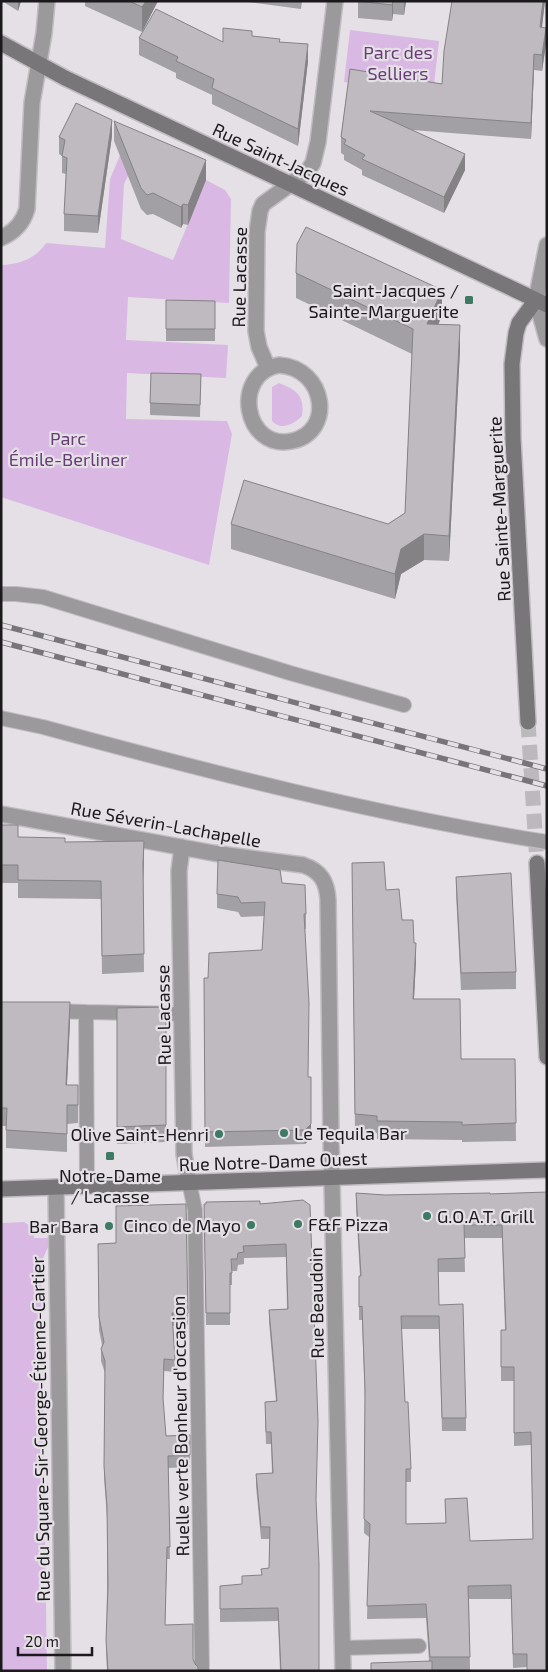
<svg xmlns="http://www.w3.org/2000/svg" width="548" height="1672" viewBox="0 0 548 1672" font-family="'Exo 2',sans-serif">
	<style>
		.green { fill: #dab8e4 }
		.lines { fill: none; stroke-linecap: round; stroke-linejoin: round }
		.secondary-tunnel { stroke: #bcb8bd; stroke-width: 15; stroke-dasharray: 15 8; stroke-linecap: butt }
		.lane-casing { stroke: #c0bcc1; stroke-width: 16 }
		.street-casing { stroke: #c0bcc1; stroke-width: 18 }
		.secondary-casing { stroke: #c0bcc1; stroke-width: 18 }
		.lane { stroke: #9b999b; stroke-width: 14 }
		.street { stroke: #9b999b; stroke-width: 15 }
		.secondary { stroke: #797679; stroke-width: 15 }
		.rail-casing { stroke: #787579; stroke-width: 5.5 }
		.rail { stroke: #e4e0e6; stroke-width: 4; stroke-dasharray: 11; stroke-linecap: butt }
		.wall { fill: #a3a0a5; fill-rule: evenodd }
		.shaded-wall { fill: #858286 }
		.building { fill: #bebac0; stroke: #858286; fill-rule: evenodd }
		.poi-dot { fill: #3d7963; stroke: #e4e0e6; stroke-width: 2 }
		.labels { text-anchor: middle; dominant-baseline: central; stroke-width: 4.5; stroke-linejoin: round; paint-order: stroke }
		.park-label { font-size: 18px; fill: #683c76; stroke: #e4e0e6 }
		.street-label { font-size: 18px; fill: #1b191b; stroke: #e4e0e6 }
		.poi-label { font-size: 18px; fill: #1b191b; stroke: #e4e0e6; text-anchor: end }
	</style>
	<rect width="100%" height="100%" fill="#e4e0e6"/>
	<path class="green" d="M350 30 439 41 433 93 344 82Z
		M126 141 141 149 124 184 121 239 173 260 206 180 225 190 231 199 229 303 128 297 126 340 228 345 226 378 127 373 126 419 227 421 232 434 209 565 1 497V265C21 264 35 259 46 243L105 248 110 179Z
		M279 383C297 390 305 396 302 416 294 424 281 431 272 421V387Z
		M24 1222 33 1228 34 1238H48V1247L41 1263 47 1671H1V1223Z"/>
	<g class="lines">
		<path class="secondary-tunnel" d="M528 722 537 863"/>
		<g class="lane-casing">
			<path id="lane" d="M1 594H16L43 597 290 673 404 705
				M1 718 43 727C209 772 377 815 547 842
				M52 1011 86 1012
				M189 1182 195 1210 202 1671
				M87 1186 86 1012 182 1014
				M342 1648 419 1646"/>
		</g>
		<g class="street-casing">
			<path id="street" d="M1 238C15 232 23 223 27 209L32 103 44 33 47 1
				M547 245 536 300 547 339
				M279 365C326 368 335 432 292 441 244 451 231 374 279 365Z
				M268 368 259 347 256 331 257 232 260 211 263 204 307 172 313 163 318 142 335 1
				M1 814 213 853 303 865C321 871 327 882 328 900L331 1138 343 1671
				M182 847 179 871 184 1154 189 1182
				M56 1187 63 1671"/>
		</g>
		<g class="secondary-casing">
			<path id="secondary" d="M1 43 65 78 547 305
				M528 722 513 439 512 364 516 333 519 323 536 300
				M537 863 547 1057
				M1 1189 547 1170"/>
		</g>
		<use href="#lane" class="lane"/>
		<use href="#street" class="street"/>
		<use href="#secondary" class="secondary"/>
		<g class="rail-casing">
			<path id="rail" d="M1 625 547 769
				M1 642 547 786"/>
		</g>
		<use href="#rail" class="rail"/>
	</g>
	<path class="wall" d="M2 1H21L18 11Z
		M75 1H158L142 32 85 6V2Z
		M241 1H302L301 9Z
		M358 1H406L404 15 393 14 392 21 358 18Z
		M440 1H545L542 27 546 44 542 71 534 70 531 139 412 130 465 170 444 213 362 175V170L344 160V155L341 153V137L350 69 442 84 452 2Z
		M252 36 280 42 308 61 298 146 212 104V95L176 78V73L139 55V38L223 42Z
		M114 121 206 180 188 225 183 224 181 228 153 214 147 215 141 209 114 141Z
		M112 136 98 233 64 231V214L66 174 62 173V156L59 154V137Z
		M296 273 442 316 438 324 460 350 449 561 424 560 401 574 395 599 231 549V524H388L405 513 412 354 296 298Z
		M166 300 215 301V341H166Z
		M201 374 200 417 150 415V403Z
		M1 825 18 837 65 842 144 859 143 880 144 972 102 974 101 899 18 898V883H1Z
		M352 863 386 890 414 943 416 960 414 999 461 1059H515L516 1141 462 1142V1140L377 1139V1133L355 1131Z
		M456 877 516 972V989L461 990 456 894Z
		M282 883 306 914V929H305L308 1077 311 1138 305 1144 205 1147 204 978H208L262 950 264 916 241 917 238 912 217 908V894Z
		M1 1002 70 1021 67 1085H78V1123L67 1124V1152L6 1148V1126H1Z
		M166 1007V1142L117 1144V1008Z
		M547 1192V1671L527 1667 513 1668 511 1599H469L470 1670 432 1671 429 1661 426 1618 367 1619 369 1537 364 1533 365 1401 362 1320H359V1276H360L356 1207V1193L385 1195 490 1194ZM464 1238H502L505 1330H501V1381H514V1446L531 1445 533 1539 470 1541 445 1499 446 1523 406 1524V1482H411V1469L405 1402 401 1329H439L442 1431H466V1418L439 1305 438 1272H465Z
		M303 1200 316 1505 319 1671H280L278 1621 220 1622V1586L242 1585 261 1575 269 1568 270 1539H261L256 1486V1474L272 1473 271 1444H266L265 1414V1402L276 1401 269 1322V1310L287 1309 286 1257 244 1258V1264L238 1265 237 1271H232V1285H230V1325H206L204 1204H260Z
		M186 1204 188 1325 173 1326 175 1372 164 1371 163 1402 166 1436 190 1435V1467L168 1468 170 1559H167L165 1625 193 1659 198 1671H107L106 1652 107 1590V1518L104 1478 105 1373 101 1361V1349L102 1345 99 1330 98 1244 116 1243Z"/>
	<path class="shaded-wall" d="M18 1H21L18 11Z
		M146 1H158L142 32V7Z
		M393 1V14L392 21V5Z
		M404 1H406L404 15Z
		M543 1H545L540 43V27Z
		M546 28V44L542 71V55Z
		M308 44V61L298 146V129Z
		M534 54V70L531 139V123Z
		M112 120V136L98 233V216Z
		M465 154V170L444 213V197Z
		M206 160V180L188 225V205Z
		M183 204V224L181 228V207Z
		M442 290V316L427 350V324Z
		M460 325V350L449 561V536Z
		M424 534V560L401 574 395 599V574L401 549Z
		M144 841V859L143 882V864Z
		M416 943V960L413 1017V999Z
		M70 1002V1021L66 1103V1085Z
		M311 1124V1138L305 1144V1130Z"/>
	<path class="building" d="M129 1H146L142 7Z
		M358 1H393L392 5Z
		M452 1H543L540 27 546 28 542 55 534 54 531 123 370 111 465 154 444 197 362 159 365 155 344 144 346 140 341 137 350 69 442 84 444 51Z
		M156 9 223 42V28L252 31V36L280 39 279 42 308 44 298 129 212 88 214 79 176 61 178 57 139 38Z
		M76 103 112 120 98 216 64 214 67 158 62 156 65 140 59 137Z
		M114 121 206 160 188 205 183 204 181 207 153 193 147 195 141 188Z
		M306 227 442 290 427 324 460 325 449 536 424 534 401 549 395 574 231 524 244 480 388 524 405 513 413 329 296 273 297 244Z
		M166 300 215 301V329H166Z
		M151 373 201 374 200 405 150 403Z
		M1 825H18V837L65 838V842L144 841 143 864 144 954 102 956 101 881 18 880V865H1Z
		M218 860 280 870 282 883 305 885 306 914H304L309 1003 308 1077H311V1124L305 1130 205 1132 204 978H208L209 953 262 950 265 902 241 903 238 897 217 894Z
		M384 862 386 890 399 889 402 920H413L414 943H416L413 999H460L461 1059H515L516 1123 462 1125V1122L377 1121V1116L355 1114 352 863Z
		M511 873 516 972 461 973 456 877Z
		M1 1002H70L66 1085H78V1105H67V1134L6 1130 7 1108H1Z
		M166 1007V1125L117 1127V1008Z
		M547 1192V1671H527V1654H513L511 1585 468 1586 470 1657H430L426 1604 367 1606 370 1524 364 1519 365 1390 362 1306 359 1307V1276H361L356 1193 385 1195 490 1193V1194ZM464 1225H502L506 1330H501V1367H514V1433L531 1432 533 1539 470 1541 467 1498 445 1499 446 1523 406 1524V1469H411L408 1402H405L401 1316H439L442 1418H466L463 1304 439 1305 438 1259 465 1258Z
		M303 1200 310 1205 318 1421 316 1500 319 1564V1671H281L278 1608 220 1609V1586L242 1584V1576L262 1575 261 1569 269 1568 270 1527H261L256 1474 273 1473 271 1432H266L265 1402 277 1401 269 1310 288 1309 286 1244 243 1246 244 1252 238 1253 237 1259H231L232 1273H230V1313H206L204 1204H206V1202L260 1201V1204Z
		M186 1204 188 1313H172L175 1360 164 1359 163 1398 166 1436 190 1435V1455L168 1456 170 1547H167L165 1625 193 1624V1659L195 1664 198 1667V1671H108L106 1640 108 1587 107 1506 104 1466 105 1361 101 1349 104 1342 99 1317 98 1244 116 1243V1206Z
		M432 1661V1671H371V1663Z"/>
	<g class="poi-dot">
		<rect x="464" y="295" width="10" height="10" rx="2.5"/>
		<circle cx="284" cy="1133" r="5"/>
		<circle cx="219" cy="1134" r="5"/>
		<rect x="105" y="1151" width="10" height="10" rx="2.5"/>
		<circle cx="427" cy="1216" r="5"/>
		<circle cx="298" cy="1224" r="5"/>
		<circle cx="251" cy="1225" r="5"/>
		<circle cx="109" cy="1226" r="5"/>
	</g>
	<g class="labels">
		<g class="park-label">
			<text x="398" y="52">Parc des<tspan x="398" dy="21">Selliers</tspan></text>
			<text x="68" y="438">Parc<tspan x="68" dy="21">Émile-Berliner</tspan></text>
		</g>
		<g class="street-label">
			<text transform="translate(281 159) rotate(25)">Rue Saint-Jacques</text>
			<text transform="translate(239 277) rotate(-89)">Rue Lacasse</text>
			<text transform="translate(499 509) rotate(-93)">Rue Sainte-Marguerite</text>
			<text transform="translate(166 824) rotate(10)">Rue Séverin-Lachapelle</text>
			<text transform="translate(163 1015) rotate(-91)">Rue Lacasse</text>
			<text transform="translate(273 1161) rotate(-2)">Rue Notre-Dame Ouest</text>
			<text transform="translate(316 1303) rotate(-91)">Rue Beaudoin</text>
			<text transform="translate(180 1426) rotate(-91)">Ruelle verte Bonheur d'occasion</text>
			<text transform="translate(40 1429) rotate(-91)">Rue du Square-Sir-George-Étienne-Cartier</text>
		</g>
		<g class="poi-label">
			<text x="459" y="290">Saint-Jacques /<tspan x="459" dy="21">Sainte-Marguerite</tspan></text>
			<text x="294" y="1133" text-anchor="start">Le Tequila Bar</text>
			<text x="209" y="1134">Olive Saint-Henri</text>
			<text x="110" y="1175" text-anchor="middle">Notre-Dame<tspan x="110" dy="21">/ Lacasse</tspan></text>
			<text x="437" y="1216" text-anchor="start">G.O.A.T. Grill</text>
			<text x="308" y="1224" text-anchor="start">F&amp;F Pizza</text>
			<text x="241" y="1225">Cinco de Mayo</text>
			<text x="99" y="1226">Bar Bara</text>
		</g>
	</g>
	<rect width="548" height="1672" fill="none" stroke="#1b191b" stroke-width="5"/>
	<path d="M18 1647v8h74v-8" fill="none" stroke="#1b191b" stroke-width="2.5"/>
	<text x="25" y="1647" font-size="15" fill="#1b191b" stroke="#e4e0e6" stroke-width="4" paint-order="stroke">20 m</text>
</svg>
